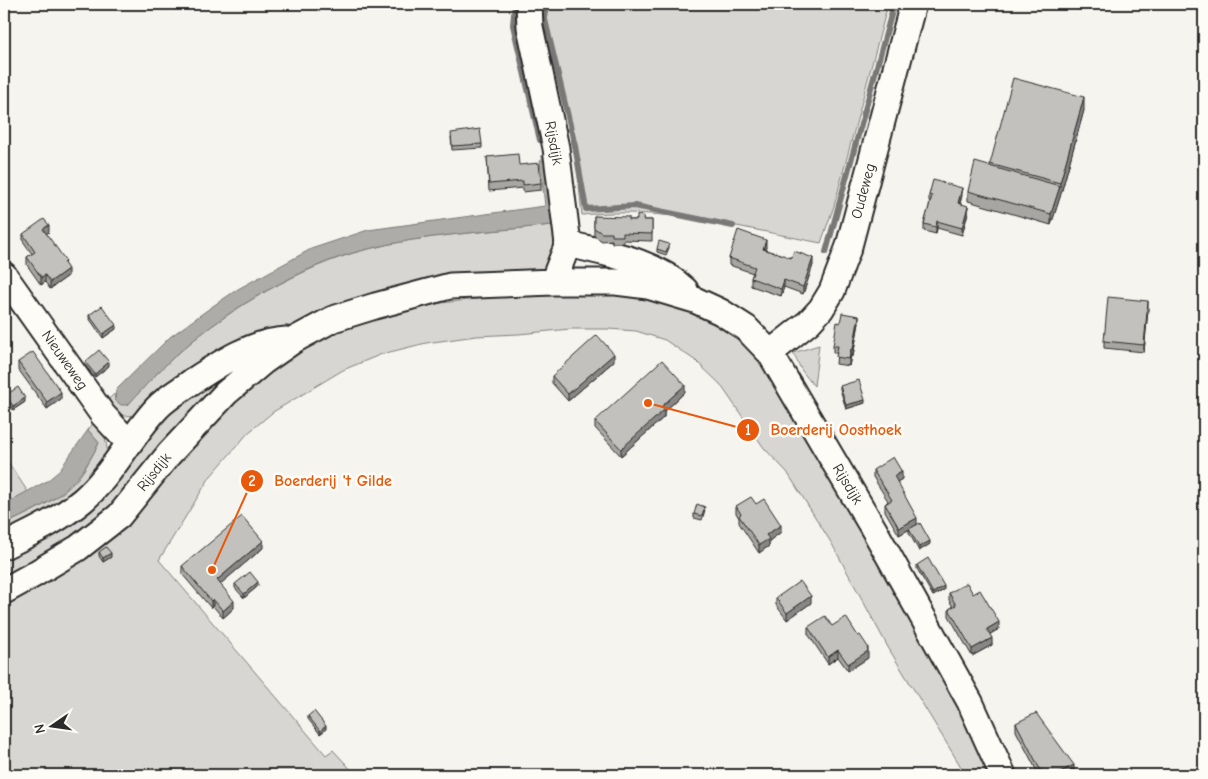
<svg xmlns="http://www.w3.org/2000/svg" width="1208" height="779" viewBox="0 0 1208 779" font-family="'Comic Neue',sans-serif">
	<style>
		.green { fill: #d7d6d2; stroke: #81807e }
		.water { fill: #adaca9; stroke: #797877 }
		.lines { fill: none; stroke-linecap: round; stroke-linejoin: round }
		.stream { stroke: #797877; stroke-width: 6 }
		.minor-casing { stroke: #2b2b2b; stroke-width: 29 }
		.minor { stroke: #fdfcf7; stroke-width: 25 }
		.wall { fill: #a7a6a3; stroke: #2b2b2b }
		.shaded-wall { fill: #888785; stroke: #2b2b2b }
		.building { fill: #c2c1be; stroke: #2b2b2b }
		.labels { text-anchor: middle; dominant-baseline: central; stroke-width: 5; stroke-linejoin: round; paint-order: stroke }
		.street-label { font-size: 15px; fill: #2b2b2b; stroke: #fdfcf7 }
		.leader { fill: none; stroke: #e8590c; stroke-width: 2 }
		.callout-dot { fill: #e8590c; stroke: #fdfcf7; stroke-width: 2 }
		.mark-label { font-size: 15px; text-anchor: middle; font-weight: bold; fill: #fff }
		.callout-label { font-size: 16px; text-anchor: middle; font-weight: bold; fill: #e8590c; stroke: #fdfcf7; stroke-width: 5; stroke-linejoin: round; paint-order: stroke }
	</style>
	<rect width="100%" height="100%" fill="#f5f4ef"/>
	<filter id="ink" filterUnits="userSpaceOnUse"><feTurbulence type="fractalNoise" baseFrequency=".02" numOctaves="2"/><feDisplacementMap in="SourceGraphic" scale="10" xChannelSelector="R" yChannelSelector="G"/><feConvolveMatrix kernelMatrix="1 2 1 2 8 2 1 2 1" color-interpolation-filters="sRGB"/></filter>
	<g filter="url(#ink)">
		<path class="green" d="M545 4H888L834 206 821 243C743 228 662 206 582 215L575 146 545 20Z
			M549 155 561 240 546 275 384 293 136 415 125 416 116 413 108 400 114 394 115 400 128 404C145 386 162 367 182 350 228 309 303 266 364 250 424 234 490 232 552 225L544 160 543 159 541 156Z
			M590 292 635 295 673 302 727 324 767 363 1002 775H966L889 649 832 544 787 472 764 448 720 384 696 361 665 340 636 331 608 329H570L519 334 476 336 426 343 382 354 343 370 273 412 248 433 210 477 159 560 326 755 333 750 356 775H4V601L54 578 104 545 139 510 207 429 235 400 268 372 305 348 339 329 423 305 495 297Z
			M819 345 814 386 802 371 793 353Z
			M250 354 95 526 4 583V554L42 536 163 411Z
			M97 418 104 431 107 448 105 460 89 484 4 539V525C24 515 48 505 65 491 81 479 90 460 99 443L88 430Z
			M4 456 28 492 4 504Z"/>
		<path class="water" d="M541 160H545L552 225C490 232 425 234 364 250 303 265 228 309 182 350 162 367 145 386 128 405H121L115 400 116 390 170 337 210 308 238 289 311 249 368 230 545 206 540 162Z
			M88 430 99 443C74 493 52 501 4 525V504L47 481 58 472Z"/>
		<g class="lines">
			<path class="stream" d="M515 4 513 25 540 140
				M545 4V20L575 146 586 209 635 206 733 226
				M826 252 894 4"/>
			<g class="minor-casing">
				<path id="minor" d="M529 4 530 27 556 148 568 244 553 282
					M568 244C608 254 654 260 685 290
					M4 275 103 415 129 443
					M770 353 809 322 821 309 832 291 849 246 913 4
					M4 546C31 533 59 520 83 500 112 475 130 437 157 408 166 398 179 391 190 383 219 364 251 342 286 340
					M4 591 33 575 78 548 119 516 169 454 226 393 264 361 294 340 333 319 375 306 450 286 553 282H616L648 286 695 300 721 312 746 328 770 353 876 533 970 702 1003 775"/>
			</g>
			<use href="#minor" class="minor"/>
		</g>
		<path class="wall" d="M1084 110 1060 197 1051 225 968 201V191L990 166V164Z
			M451 137 482 144V148L452 150Z
			M487 157 519 165 541 183V190L523 192V188L489 191Z
			M929 195H962L960 204 968 213 962 235 937 228 936 234 924 231V224L930 203 929 202Z
			M594 216 629 220H652V241L623 240V243H612V240L602 241 594 236Z
			M49 232 46 234 66 267 68 276 50 289 45 282 41 285 27 265V257L32 254 23 241V234Z
			M766 247 765 250 813 265 803 294 784 287 781 296 751 286V278L753 273 729 265V258Z
			M669 248 666 255 657 252V249Z
			M1148 309 1144 352 1104 348V341Z
			M89 315 116 329 103 338 89 318Z
			M840 323H859L853 356H851L849 366 836 364 837 353H833V346Z
			M614 361 568 401 552 383V376Z
			M18 362 61 399 47 409 18 369Z
			M85 362 109 366 95 377 85 365Z
			M840 386 865 403 846 409 840 389Z
			M685 392 664 412V417L621 456 595 428V421Z
			M6 395 25 402 13 410 6 399Z
			M873 470 902 479 897 482 917 525 899 535 885 511V504L888 501 873 477Z
			M756 504 781 532 769 541V546L759 553 739 523V518L736 513V506Z
			M705 510 702 520 694 518V514Z
			M909 529 930 544 919 551 909 533Z
			M263 548 220 584 234 608 223 618 213 606 211 608 182 574V566Z
			M99 552 111 557 103 562 99 556Z
			M917 565 944 590 933 596 917 569Z
			M235 584 258 586 244 598 235 588Z
			M949 593 973 594 999 629 990 634 992 645 972 656 949 616V609L953 607 949 600Z
			M776 598 811 603 787 620 776 605Z
			M832 626 868 658 848 671 838 657 828 664 808 634V627Z
			M308 716 326 729 320 734 308 719Z
			M1016 723 1074 773 1068 775H1039L1016 731Z"/>
		<path class="shaded-wall" d="M1084 97V110L1060 197 1051 225V214L1060 186V183Z
			M962 188V195L958 210V203Z
			M968 206V213L962 235V228Z
			M937 221V228L936 234V227Z
			M49 225V232L43 236V229Z
			M766 240V247L763 256V249Z
			M813 258V265L803 294V287Z
			M68 269V276L50 289V282Z
			M45 275V282L41 285V277Z
			M784 280V287L781 296V289Z
			M1148 301V309L1144 352V345Z
			M859 316V323L853 356V349Z
			M116 325V329L103 338V334Z
			M851 349V356L849 366V359Z
			M614 354V361L568 401V394Z
			M109 362V366L95 377V374Z
			M685 385V392L664 412V417L621 456V449L661 407Z
			M61 392V399L47 409V402Z
			M25 398V402L13 410V406Z
			M865 400V403L846 409V405Z
			M902 472V479L894 484V476Z
			M917 518V525L899 535V528Z
			M781 525V532L769 541V546L759 553V545L766 535Z
			M263 541V548L217 587V580Z
			M930 541V544L919 551V547Z
			M111 553V557L103 562V558Z
			M258 582V586L244 598V594Z
			M944 586V590L933 596V593Z
			M811 596V603L787 620V613Z
			M213 599V606L211 608V601Z
			M234 601V608L223 618V611Z
			M999 622V629L987 636V629Z
			M992 638V645L972 656V649Z
			M868 647V658L848 671V664Z
			M838 650V657L828 664V657Z
			M326 726V729L320 734V731Z
			M1074 765V773L1068 775H1054Z"/>
		<path class="building" d="M1013 78 1084 97 1060 183 990 164Z
			M480 129 482 144 452 146 451 133Z
			M518 154 519 165 539 163 541 183 523 185V181L489 184 487 157Z
			M975 162 1060 186 1051 214 968 191Z
			M933 180 962 188 958 203 968 206 962 228 937 221 936 227 924 224 932 196 929 195Z
			M637 215 644 216 643 220H652V234L623 233V236H612V233H602L594 228V216L629 217V220H637Z
			M44 219 49 225 43 229 66 261 64 263 68 269 50 282 45 275 41 277 27 257 35 252 23 234Z
			M738 230 766 240 763 249 775 253V252L791 258 794 251 813 258 803 287 784 280 781 289 751 278 755 267 729 258Z
			M659 241 669 244 666 252 657 249Z
			M1108 297 1148 301 1144 345 1104 341Z
			M102 306 116 325 103 334 89 315Z
			M842 313 859 316 853 349H851L849 359 836 357 838 346H833L837 322 840 323Z
			M597 335 614 354 568 394 552 376Z
			M99 350 109 362 95 374 85 362Z
			M33 352 61 392 47 402 18 362Z
			M662 360 685 385 661 407 664 410 621 449 595 421Z
			M859 380 865 400 846 405 840 386Z
			M18 387 25 398 13 406 6 395Z
			M893 457 902 472 894 476 917 518 899 528 885 504 892 500 873 470Z
			M751 497 756 504 764 499 781 525 766 535 769 539 759 545 739 516 741 514 736 506Z
			M697 504 705 507 702 516 694 514Z
			M242 516 263 541 217 580 234 601 223 611 213 599 211 601 182 566Z
			M920 523 930 541 919 547 909 529Z
			M106 547 111 553 103 558 99 552Z
			M928 558 944 586 933 593 917 565Z
			M250 572 258 582 244 594 235 584Z
			M800 581 811 596 787 613 776 598Z
			M967 583 973 594 980 590 999 622 987 629 992 638 972 649 949 609 956 605 949 593Z
			M825 616 832 626 846 617 858 636 860 635 868 647 867 648 868 651 848 664 838 650 828 657 808 627Z
			M314 711 326 726 320 731 308 716Z
			M1036 713 1074 765 1054 775H1043L1016 723Z"/>
	</g>
	<g class="labels">
		<g class="street-label">
			<text transform="translate(554 143) rotate(80)">Rijsdijk</text>
			<text transform="translate(863 191) rotate(-75)">Oudeweg</text>
			<text transform="translate(65 360) rotate(55)">Nieuweweg</text>
			<text transform="translate(154 472) rotate(-51)">Rijsdijk</text>
			<text transform="translate(848 484) rotate(59)">Rijsdijk</text>
		</g>
	</g>
	<path class="leader" d="M648 403L748 430M212 570L252 481"/>
	<g class="callout-dot">
		<circle cx="648" cy="403" r="5"/>
		<circle cx="212" cy="570" r="5"/>
		<circle cx="748" cy="430" r="12"/>
		<circle cx="252" cy="481" r="12"/>
	</g>
	<g class="mark-label">
		<text x="748" y="435">1</text>
		<text x="252" y="486">2</text>
	</g>
	<g class="callout-label">
		<text x="836" y="435">Boerderij Oosthoek</text>
		<text x="333" y="486">Boerderij 't Gilde</text>
	</g>
	<rect width="1208" height="779" fill="none" stroke="#fdfcf7" stroke-width="20"/>
	<rect x="10" y="10" width="1188" height="759" fill="none" stroke="#2b2b2b" stroke-width="2" filter="url(#ink)"/>
	<g transform="translate(52 726) rotate(257)" stroke="#fdfcf7" stroke-width="4" paint-order="stroke">
	<path d="M0-4L9 19L0 12L-9 19Z" fill="#2b2b2b"/>
	<text y="-8" font-size="14" font-weight="bold" text-anchor="middle" fill="#2b2b2b">N</text>
	</g>
</svg>
